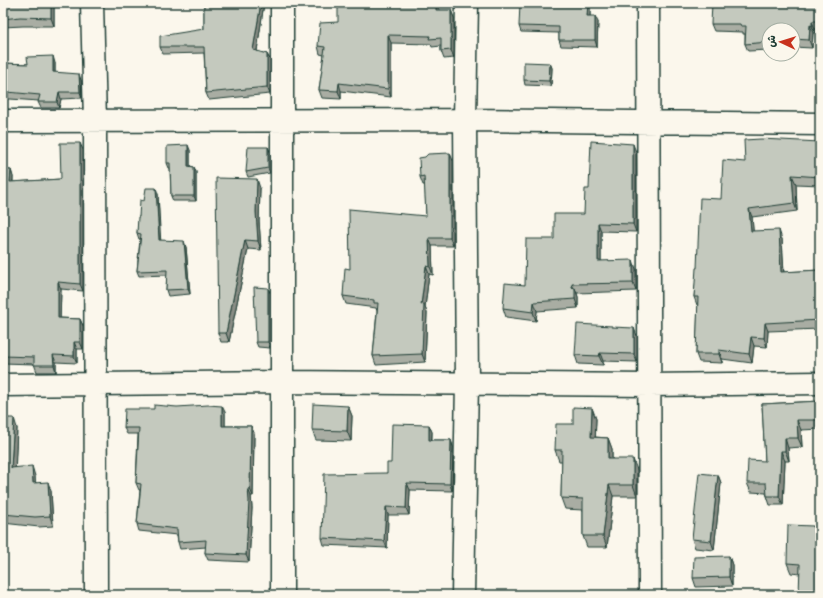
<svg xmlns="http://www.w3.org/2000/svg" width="823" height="598" viewBox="0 0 823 598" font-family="Mali,'Playpen Sans Arabic',sans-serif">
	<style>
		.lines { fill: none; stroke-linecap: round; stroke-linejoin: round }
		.minor-casing { stroke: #1f3d34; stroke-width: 25 }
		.minor { stroke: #fbf7ec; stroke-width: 22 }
		.wall { fill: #a9ada3; stroke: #1f3d34 }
		.shaded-wall { fill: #898d85; stroke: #1f3d34 }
		.building { fill: #c4c9be; stroke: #1f3d34 }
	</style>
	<rect width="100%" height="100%" fill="#fbf7ec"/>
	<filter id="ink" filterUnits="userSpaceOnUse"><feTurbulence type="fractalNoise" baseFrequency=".025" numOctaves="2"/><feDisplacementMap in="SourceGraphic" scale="8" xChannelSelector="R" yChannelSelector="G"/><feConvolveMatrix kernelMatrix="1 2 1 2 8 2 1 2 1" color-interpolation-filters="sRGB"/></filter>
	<g filter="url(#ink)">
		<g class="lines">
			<g class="minor-casing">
				<path id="minor" d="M92 3 95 121 96 595
					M282 3V595
					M648 3 650 595
					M3 121 465 120 820 124
					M3 385 283 382 649 385 820 383
					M463 595 467 383 465 120 467 3"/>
			</g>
			<use href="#minor" class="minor"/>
		</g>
		<path class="wall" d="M3 3H54V26H23L3 27Z
			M204 3H264L257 51 267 54 270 60V94L209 100 206 93 204 53 163 54 160 47 204 29Z
			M590 3V16L598 22 597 47 561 46 559 40V33L521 32 519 26Z
			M820 3V29H815V33H813L812 48 793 47V30H769V50L748 51 745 44V34H743V32L714 31 711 24Z
			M439 10H451L454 18V58L444 59 441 51V46L432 47 431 44 391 43V97L341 91V99L322 98 319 90 324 55 320 54 318 46 338 22Z
			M3 63 28 64 55 63V73L81 80 82 98 61 99 59 108H41L38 102 39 101 10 99H3Z
			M550 63 552 68 551 86 525 85 524 80Z
			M820 142V185L796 184 797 211 752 217 753 231 782 239 784 272 820 270V329L768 331 767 347 754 346 752 363 722 359V363L699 362 696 354 698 305H697L694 297 697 268 721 199 745 162Z
			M268 147 270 152V173L248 177 246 172Z
			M83 150V291L61 289 60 318 80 319 83 326V349H77V363L56 362V372H37L34 364 3 363V170H11L13 177V182L61 179Z
			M190 150V166L194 167 196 172V201H173L171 196 170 168H169L167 163Z
			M636 152V232L601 231V261L636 269V291L577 293 578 297V308L537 311 536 321 506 317 503 308 525 285 554 239 584 214 589 189Z
			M453 161V246H432L433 275 429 274 425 307 427 313 425 362 376 365 373 356 377 311 376 308 346 304 343 296 350 269 426 216 425 185H423L420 177Z
			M260 188 259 221 261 250 248 249 229 342H221L218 333Z
			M158 194 160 240 186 247 190 294 168 296 166 290 167 275 139 276 137 271 140 239H139L137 233 139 217 144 201Z
			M268 288 270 293V348L258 347 256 342Z
			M612 326 613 327 637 336V362L603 361V365L578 364 575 355Z
			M820 401V429L801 430 802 447 788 448 789 461H785L783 505H770L766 493 751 492 747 483 765 461 762 404Z
			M348 406 352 416 351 441 316 440 312 430Z
			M592 408 596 419 595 437 608 438 612 449V459L637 470V496H613L607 547H587L583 536V510L565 509 561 498 562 461H559L555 450 573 424Z
			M225 412V426H251L254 433 253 496H251L252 508 249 562 208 560 205 553 206 547 180 549 178 542 177 535 139 531 137 524 140 490H139L136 483 138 434H127L124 428Z
			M3 418 17 428 15 467 35 476V482L51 491 53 526 39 527 3 523Z
			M429 425 432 432V440H451L453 447 452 491 410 490 409 515H388L387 548 324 545 322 538 387 473 391 463Z
			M718 475 721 483 714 550 695 548 692 539Z
			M813 526V527L800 574 791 573 787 563Z
			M729 556 732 565V586L696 587 693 578Z"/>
		<path class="shaded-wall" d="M51 3H54V26L51 18Z
			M261 3H264L256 57 253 50Z
			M436 3H439V18L436 10Z
			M588 3H590V22L587 16Z
			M451 10 454 18V58L451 50Z
			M595 16 598 22 597 47 595 40Z
			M812 21 815 29V33L812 26Z
			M810 25 813 33 812 48 809 40Z
			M388 35 391 43V97L388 89Z
			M267 54 270 60V94L267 87Z
			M53 56 55 63V79L53 72Z
			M550 63 552 68 551 86 549 81Z
			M79 74 81 80 82 98 80 92Z
			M339 83 341 91V99L338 91Z
			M59 92 61 99 59 108 57 102Z
			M80 143 83 150V291L80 284Z
			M633 144 636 152V232L633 224Z
			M188 145 190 150V171L188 166Z
			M268 147 270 152V173L268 168Z
			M450 153 453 161V246L450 238Z
			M194 167 196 172V201L194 196Z
			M11 170 13 177 12 189 10 182Z
			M792 175 796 184 797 211 794 203Z
			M257 179 260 188 259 221 261 250 258 241 256 212Z
			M156 188 158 194 161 245 159 240Z
			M749 209 752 217 754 239 751 231Z
			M598 223 601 231V270L598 261Z
			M779 230 782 239 784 281 781 272Z
			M429 238 432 246 433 275 430 267Z
			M245 240 248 249 229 342 226 333Z
			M184 241 186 247 190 294 188 289Z
			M633 260 636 269V291L633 283Z
			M426 266 429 274 425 307 427 313 425 362 422 354 421 305Z
			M58 282 61 289 60 325 58 318Z
			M572 284 575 291V288L578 297V308L575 299 572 288Z
			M268 288 270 293V348L268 342Z
			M534 302 537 311 536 321 533 312Z
			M80 319 83 326V349L80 342Z
			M765 323 768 331 767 347 764 338Z
			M634 328 637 336V362L634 354Z
			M751 337 754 346 752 363 749 354Z
			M74 342 77 349V363L74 356Z
			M719 350 722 359V363L719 354Z
			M600 353 603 361V365L599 356Z
			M53 355 56 362V372L54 365Z
			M222 406 225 412V433L222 426Z
			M348 406 352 416 351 441 347 431Z
			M592 408 596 419 595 448 591 437Z
			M14 418 17 428 15 477 11 468Z
			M797 420 801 430 802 447 798 438Z
			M429 425 432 432 431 447 429 440Z
			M251 426 254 433 253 496 250 489Z
			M608 438 612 449V470L608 459Z
			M785 438 788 448 789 461 785 451Z
			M451 440 453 447 452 491 450 484Z
			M781 451 785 461 783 505 779 496Z
			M633 459 637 470V496L633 485Z
			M32 466 35 476 36 492 33 483Z
			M718 475 721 483 714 550 711 541Z
			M48 482 51 491 53 526 50 516Z
			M407 483 410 490 409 515 406 508Z
			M609 485 613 496 607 547 603 536Z
			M248 489 251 496 252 508 249 562 246 555Z
			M386 507 388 515 387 548 384 541Z
			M729 556 732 565V586L729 577Z"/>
		<path class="building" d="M3 3H51V18L20 17 3 19Z
			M204 3H261L253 50 267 54V87L206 93 204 47H160V36L204 29Z
			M338 3H436V10H451V50L441 51V38L429 39 430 36 388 35V89L339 83 338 91 319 90 325 47 318 46 320 23 338 22Z
			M520 3H588L587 16H595V40H559V27L519 26Z
			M712 3H820V21H812V26L810 25 809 40 793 39V30H769V42L745 44 746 26H741L740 24H711Z
			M53 56V72L79 74 80 92H59L57 102H38L40 95 7 92 3 93V63L28 64 27 57Z
			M524 62 550 63 549 81 524 80Z
			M761 139 820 142V177L792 175 794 203 749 209 751 231 779 230 781 272 820 270V320L765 323 764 338 751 337 749 354 719 350V354H696L698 297H694L696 268H697L700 198 721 199 723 160 745 162 744 140Z
			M591 141 633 144V224L598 223V261L633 260V283L572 284V288H575V299L534 302 533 312 503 308 505 283 525 285 526 239H554V214H584L585 189H589Z
			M60 143H80V284L58 282V318L80 319V342H74V356L53 355 54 365H34V357L3 356V170H11L10 182 61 179Z
			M188 145V166L194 167V196H171L170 163H167V146Z
			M248 147H268V168L246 172Z
			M450 153V238H429L430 267 426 266 421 305 424 304 422 354 373 356 378 303H374V300L343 296 345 268 350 269 349 209 426 216 424 176 420 177 419 158 425 157 428 154Z
			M216 178 257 179 256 212 258 241 245 240 226 333H218Z
			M146 188H156L159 240 184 241 188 289 166 290 167 270 137 271 141 234 137 233 138 217H139L140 200 144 201Z
			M254 287 268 288V342H256Z
			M577 324 612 326V327L634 328V354L600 353 599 356 575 355Z
			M820 401V420H797L798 438H785V451H781L779 496H767L766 483H747L748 460 765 461 762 404Z
			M313 404 348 406 347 431 312 430Z
			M154 405 177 407 208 405 222 406V426H251L250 489H248L249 501 246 555 205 553 206 540 178 542 177 529 137 524 141 484 136 483 139 428H124L125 409H154Z
			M573 407 592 408 591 437 608 438V459H633V485H609L603 536H583V499L561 498 562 450H555L556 424H573Z
			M3 418H14L11 468 32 466 33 483 48 482 50 516 35 517 3 514Z
			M392 424 429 425V440H451L450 484 407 483 406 508 386 507 384 541 322 538 324 474 387 473V463H391Z
			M699 473 718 475 711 541 692 539Z
			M788 525 813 526V527H820V595H799L800 564 787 563Z
			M729 556V577L693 578 694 557Z"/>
	</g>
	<rect width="823" height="598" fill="none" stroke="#fbf7ec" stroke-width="16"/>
	<rect x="8" y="8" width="807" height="582" fill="none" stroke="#1f3d34" stroke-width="1.5" filter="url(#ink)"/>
	<g transform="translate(781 42) rotate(274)"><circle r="19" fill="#fbf7ec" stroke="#a3ada2"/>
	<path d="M0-3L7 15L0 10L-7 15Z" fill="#c8321e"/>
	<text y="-6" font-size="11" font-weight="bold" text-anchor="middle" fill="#1f3d34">ش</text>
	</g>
</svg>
